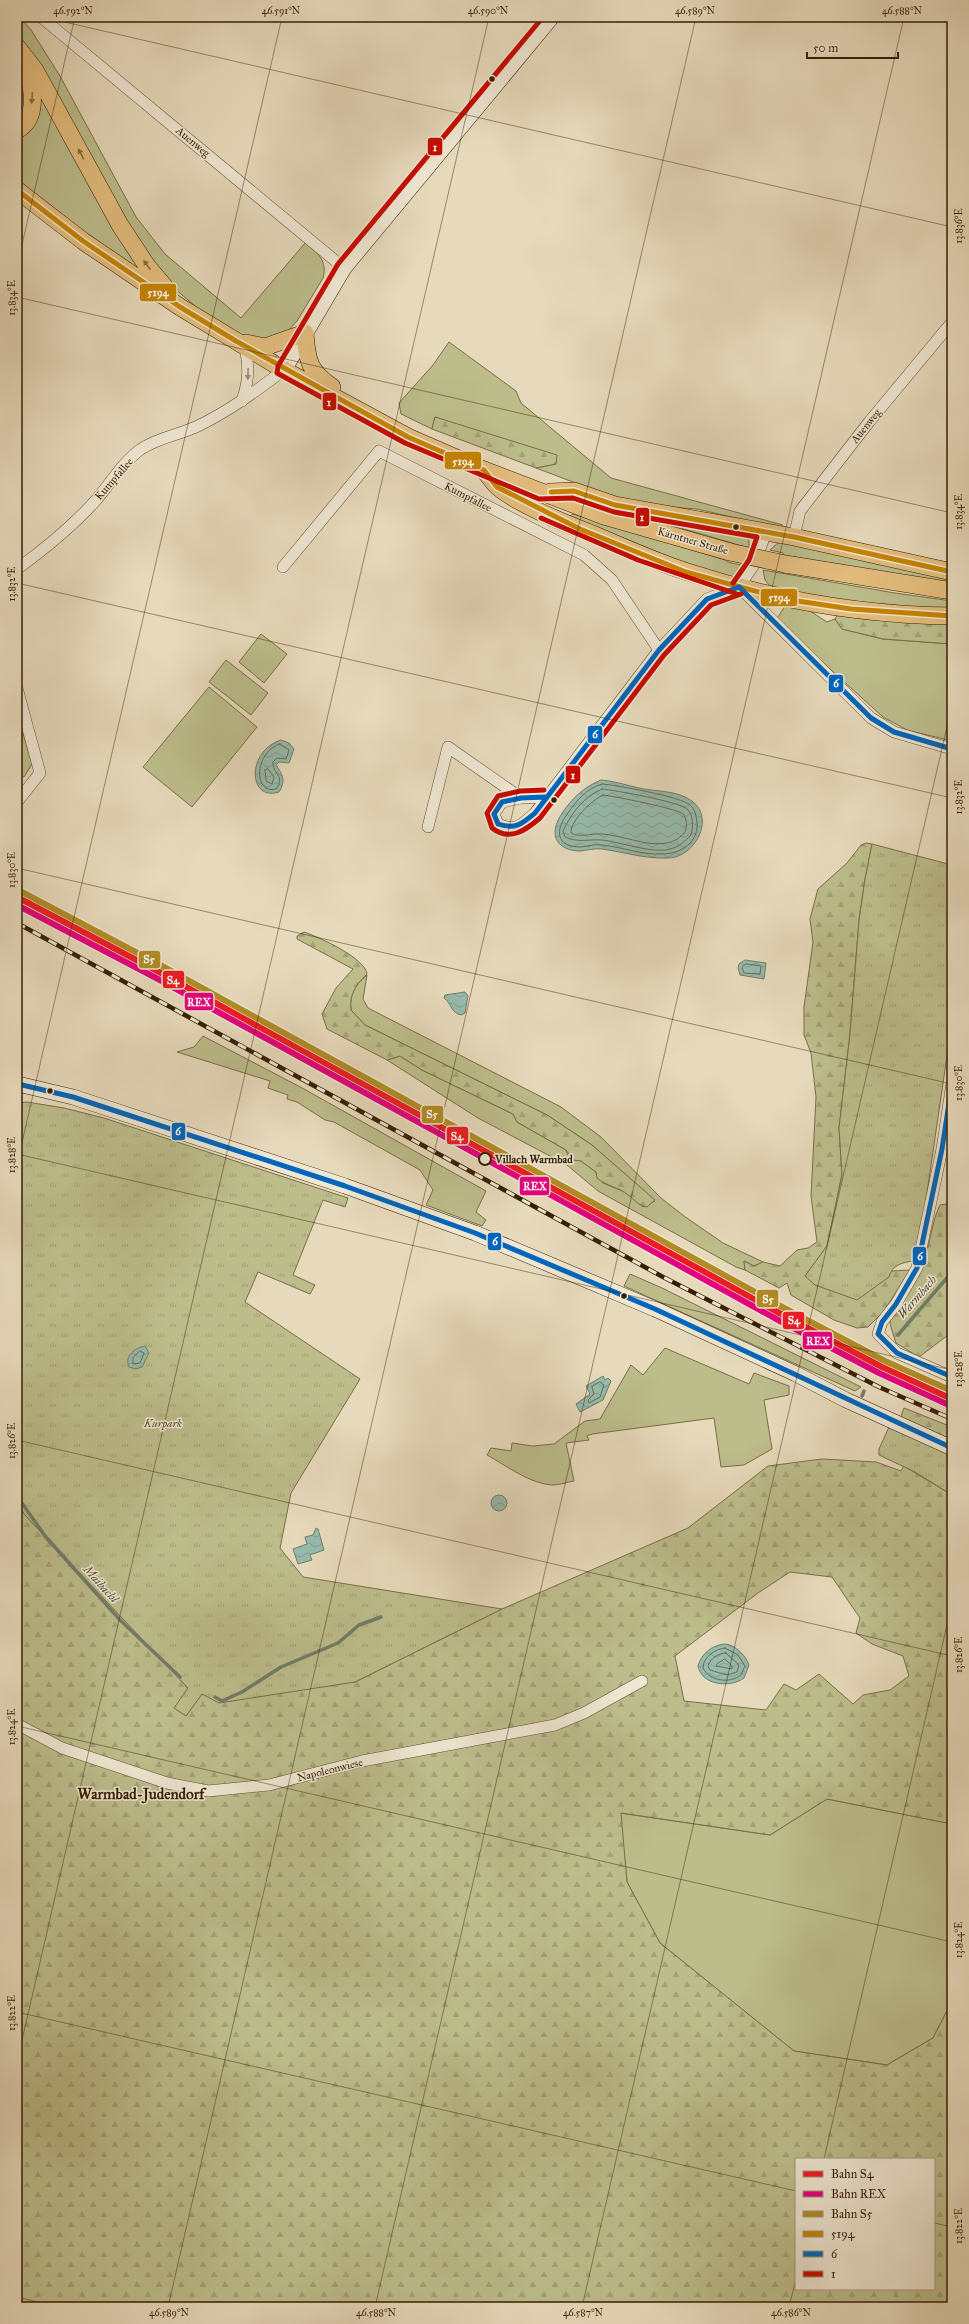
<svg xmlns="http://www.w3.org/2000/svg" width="969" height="2324" viewBox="0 0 969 2324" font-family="'IM FELL Great Primer',serif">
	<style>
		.green { fill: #bdbd8c; stroke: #7a6e46 }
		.forest { fill: url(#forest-firs); stroke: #7a6e46; fill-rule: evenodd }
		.park { fill: url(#park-tufts); stroke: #7a6e46 }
		.water { fill: url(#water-waves); stroke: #707d68 }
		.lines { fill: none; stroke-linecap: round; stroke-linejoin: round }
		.shore { stroke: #666d56; stroke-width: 1 }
		.stream { stroke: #707d68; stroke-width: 3.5 }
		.street-casing { stroke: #624e2f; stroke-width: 12 }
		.secondary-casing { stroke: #361f00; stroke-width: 16 }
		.primary-casing { stroke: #361f00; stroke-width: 18 }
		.street { stroke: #efe7d3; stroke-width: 11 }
		.secondary { stroke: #efe7d3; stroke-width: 15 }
		.primary { stroke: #e4bd7e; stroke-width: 17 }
		.rail-casing { stroke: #361f00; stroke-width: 4.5 }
		.rail { stroke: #efe7d3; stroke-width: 3; stroke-dasharray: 9; stroke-linecap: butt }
		.primary-bridge-casing { stroke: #361f00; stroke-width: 18; stroke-linecap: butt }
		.primary-bridge { stroke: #e4bd7e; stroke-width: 17 }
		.bus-1-casing { stroke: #efe7d3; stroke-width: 8 }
		.bus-2-casing { stroke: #efe7d3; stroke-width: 8 }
		.bus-3-casing { stroke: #efe7d3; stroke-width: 8 }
		.bus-1 { stroke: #c78400; stroke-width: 5 }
		.bus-2 { stroke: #0065bd; stroke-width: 5 }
		.bus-3 { stroke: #c70a00; stroke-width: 5 }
		.rail-1-casing { stroke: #efe7d3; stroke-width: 9 }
		.rail-2-casing { stroke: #efe7d3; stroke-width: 9 }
		.rail-3-casing { stroke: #efe7d3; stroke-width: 9 }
		.rail-1 { stroke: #ed1c24; stroke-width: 6 }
		.rail-2 { stroke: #e5007d; stroke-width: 6 }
		.rail-3 { stroke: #b18c24; stroke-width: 6 }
		.oneway { fill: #8d6e3f }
		.oneway2 { fill: #9c8d74 }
		.ticks { fill: none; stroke: #361f00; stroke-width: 1; stroke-opacity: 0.45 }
		.bus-dot { fill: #361f00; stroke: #efe7d3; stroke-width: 1.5 }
		.stop-dot { fill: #efe7d3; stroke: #361f00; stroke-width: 2 }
		.labels { text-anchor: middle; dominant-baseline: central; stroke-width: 3; stroke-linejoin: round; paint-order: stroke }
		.street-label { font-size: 11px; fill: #361f00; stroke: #efe7d3 }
		.stop-label { font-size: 11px; font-weight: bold; fill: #361f00; stroke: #efe7d3; text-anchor: start }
		.park-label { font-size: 11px; font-style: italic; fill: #5e4e2a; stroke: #efe7d3 }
		.water-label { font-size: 12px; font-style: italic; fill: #534e34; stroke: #efe7d3 }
		.district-label { font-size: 15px; font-weight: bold; fill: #361f00; stroke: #efe7d3 }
		.line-badge { stroke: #efe7d3; stroke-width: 1.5 }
		.badge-label { font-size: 11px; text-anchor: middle; font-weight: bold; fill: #fff }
		.neatline { fill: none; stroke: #361f00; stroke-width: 1.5 }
		.ticks-label { font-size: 10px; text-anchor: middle; fill: #361f00 }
	</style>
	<defs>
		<pattern id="forest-firs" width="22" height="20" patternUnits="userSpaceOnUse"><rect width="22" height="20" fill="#bdbd8c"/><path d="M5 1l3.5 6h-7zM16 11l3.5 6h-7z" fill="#a3a277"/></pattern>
		<pattern id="park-tufts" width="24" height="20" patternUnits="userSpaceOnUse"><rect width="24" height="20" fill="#bdbd8c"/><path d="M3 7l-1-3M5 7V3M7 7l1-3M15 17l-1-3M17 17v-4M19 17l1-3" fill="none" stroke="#a3a277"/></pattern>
		<pattern id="water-waves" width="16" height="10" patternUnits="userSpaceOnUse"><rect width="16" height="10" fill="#97bbad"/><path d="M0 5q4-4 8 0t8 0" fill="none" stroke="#83a093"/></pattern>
	</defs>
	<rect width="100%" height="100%" fill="#e7dabc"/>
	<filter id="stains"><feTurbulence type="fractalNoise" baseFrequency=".005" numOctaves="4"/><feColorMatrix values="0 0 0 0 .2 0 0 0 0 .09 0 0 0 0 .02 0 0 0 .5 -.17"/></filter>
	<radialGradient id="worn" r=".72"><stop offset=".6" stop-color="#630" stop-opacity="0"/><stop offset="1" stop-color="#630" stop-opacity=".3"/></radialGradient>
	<path class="green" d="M17 17H20L31 30 60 76 136 217 165 254 241 318 306 242C317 253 328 261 323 278L297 321 287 332 276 340 242 336 201 311 175 289 146 255 38 63 17 33Z
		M17 64C27 82 30 104 17 121Z
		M40 95 145 275 99 243 17 179V137Z
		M449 342 516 391 521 403 611 478 783 525 780 528 697 509 631 504 536 468 556 464 435 417 432 429 401 414 399 403 433 365Z
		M626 512 746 535 749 541V548Z
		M573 514 725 560 728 562 745 566C741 576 734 580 723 579L570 516Z
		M780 541 952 575V584L783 555V553L770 550Z
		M763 570 895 593 952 601V612L884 609 771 587 765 580Z
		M785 606 810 611 827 622 835 619 842 629 883 639 952 644V741L907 730 883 717 776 620Z
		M261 634 287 654 264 683 239 662Z
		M226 660 268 693 251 715 209 682Z
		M209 687 257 727 192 807 143 767Z
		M17 712 32 764 24 777 17 773Z
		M367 975 363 999 368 1008 561 1107 601 1137 661 1198 684 1216 723 1243 763 1262 754 1266 744 1261 745 1270 736 1267 598 1191 567 1165 478 1118 387 1060 400 1056 422 1070 513 1114 517 1122 566 1150 568 1155 581 1161 596 1172 603 1183 627 1193 643 1207 655 1201 592 1145 547 1115 365 1025 351 1010C349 994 355 985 367 975Z
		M203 1036 304 1089 486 1191 476 1212 486 1220 482 1226 426 1205 433 1190 420 1170 334 1122 325 1120 297 1102 287 1099 288 1095 268 1088 270 1081 177 1052 194 1047Z
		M630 1274 662 1288 861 1387 855 1391 624 1286Z
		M665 1348 749 1384 754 1373 789 1386V1395L764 1400 772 1449 744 1465 721 1467 714 1418 592 1434 587 1436 589 1440 566 1443 574 1481C567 1482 560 1485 553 1485 530 1484 507 1466 487 1455L491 1448 511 1451 512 1443 533 1446 554 1444 585 1421 600 1419 631 1365 643 1375Z
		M827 1799 952 1824V2001L933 2038 887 2065 794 2051 660 1943 627 1882 620 1813 770 1835Z"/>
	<path class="forest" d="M435 417 557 455 556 464 536 468 432 429Z
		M839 612 952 623V644L883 639 842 629 835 619Z
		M866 843 872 844 865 879 859 920 850 1034 839 1128 842 1175 827 1246 805 1276 910 1270 884 1311 868 1327 857 1328 834 1320 791 1295 787 1283 779 1288 745 1270 744 1261 754 1266 763 1262 780 1266 797 1250 808 1248 817 1242 811 1196 816 1097 811 1053 804 1035V1007L813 942 810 919 818 889 847 863 861 845Z
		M304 932C319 937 365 958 367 974 356 985 349 994 351 1010L365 1025 547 1115 592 1145 655 1200 647 1207C639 1206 634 1199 628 1195 619 1187 606 1186 597 1178L596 1172 581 1161 573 1160 566 1150 517 1122 513 1114 422 1070 400 1056 387 1060 327 1029 322 1014 336 988 353 969 297 939V936Z
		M952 1203V1332L919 1357 896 1343 890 1324 891 1317C903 1298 917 1281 924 1260 931 1242 931 1223 940 1205Z
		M904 1408 952 1427V1442L900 1419Z
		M822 1459 876 1462 901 1471 904 1466 952 1495V1824L827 1799 770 1835 621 1813 627 1882 660 1943 794 2051 887 2065 933 2038 952 2001V2307H17V1499L24 1514 182 1681 188 1689 182 1697 186 1716 202 1694 355 1682 502 1609 688 1528 768 1466ZM790 1572 832 1577 860 1618 856 1633 872 1644 903 1656 909 1676 890 1690 863 1695 853 1704 819 1674 796 1690 784 1684 766 1710 684 1701 675 1656 758 1593ZM796 2159H934V2289H796Z"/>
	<path class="park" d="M872 844 952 865V1022L920 1240 914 1261C903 1262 892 1265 889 1277L857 1300 815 1285 805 1276 827 1246 842 1175 839 1128 850 1034 859 920 865 879Z
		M27 1102 64 1108 104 1118 348 1198 345 1207 323 1200 293 1275 315 1285 310 1294 258 1272 245 1302 360 1379 291 1493 280 1548 303 1577 502 1609 355 1682 219 1703 202 1694 186 1716 174 1708 188 1688 24 1514 17 1499V1103Z
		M889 1427 952 1454V1495L915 1472 879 1455V1449Z"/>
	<path class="water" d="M281 740 289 743 294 749 289 763 279 762 276 765C283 775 286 781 279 792 248 802 246 751 281 740Z
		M601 780C614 781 626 785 639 788 657 792 677 790 692 801 716 819 694 858 668 858 645 859 624 852 602 849 595 848 588 850 581 851 557 851 548 835 561 815 571 799 584 787 601 780Z
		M745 960 766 963 764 979 740 975 738 968 739 964Z
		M465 992 468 996 465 1013 461 1015C451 1013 452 1004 444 998L445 995Z
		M145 1346 149 1353 142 1367 136 1369 129 1367C124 1356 135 1348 145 1346Z
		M603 1376 605 1380 608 1378 611 1381 603 1400 580 1412 576 1404 590 1394 586 1386Z
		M491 1503a8 8 0 1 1 16 0a8 8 0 1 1-16 0Z
		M316 1528 318 1529 324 1550 310 1555 312 1560 298 1564 293 1549 307 1544 305 1537 313 1535Z
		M725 1644C736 1645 746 1656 749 1665L744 1678C731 1688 702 1686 698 1666 701 1654 712 1645 725 1644Z"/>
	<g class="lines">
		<path class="shore" d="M280 744 289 750 286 759 277 758 273 762C272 773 286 776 276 789 253 795 254 752 280 744Z
			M268 769 274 777 272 784 266 781 265 770Z
			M602 784C616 785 682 797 690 805 695 809 696 816 697 822 699 842 681 854 662 854 642 855 622 847 602 845 595 844 588 846 581 847 555 847 555 830 568 813 577 800 586 789 602 784Z
			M602 789C614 790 680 802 687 809 694 815 693 827 691 835 685 841 679 847 670 849 652 854 621 842 602 840 589 839 578 843 565 837L563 831C571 814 584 796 602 789Z
			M603 795C614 796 678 809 683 814 687 818 687 827 685 832 681 837 674 842 667 843 646 847 623 835 601 834 591 833 580 838 571 833 570 821 592 800 603 795Z
			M746 964 761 966 760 974 744 973 742 968Z
			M140 1351 144 1353 140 1363 133 1364V1358Z
			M600 1382 604 1385 600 1397 589 1403 588 1400 594 1394 592 1387Z
			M725 1648 738 1655 745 1666 741 1675C730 1684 709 1681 703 1668 703 1657 715 1649 725 1648Z
			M726 1653 739 1665 737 1672 727 1675 710 1670 708 1666C710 1659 718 1653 726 1653Z
			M725 1659 732 1666V1669L716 1666 717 1664Z"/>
		<path class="stream" d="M898 1335 952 1272
			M862 1396 864 1391
			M17 1496 45 1536 120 1620 180 1677
			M215 1697 222 1701 242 1692 281 1667 338 1643 359 1625 381 1617"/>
		<g class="street-casing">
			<path id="street" d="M41 17 344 268
				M242 401C249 380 249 368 245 346
				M794 537 800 511 869 422 952 322
				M283 567 379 451 584 555 612 580 659 650
				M17 569C46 548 73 526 97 499 111 482 123 462 141 449 159 437 179 435 198 426 229 411 256 391 284 370
				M739 587 755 563 766 532
				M740 588 871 718 894 732 952 749
				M17 688 40 773 17 802
				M546 797 521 798 502 802 494 814 498 824C517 832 521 825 535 813L659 650 707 599 738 587
				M428 827 448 747 521 798
				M952 1083 942 1149 917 1268 896 1304 882 1322 878 1334 897 1353 952 1377
				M17 1724 62 1748 167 1783 208 1791 269 1785 362 1761 555 1725 584 1713 642 1681"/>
		</g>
		<g class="secondary-casing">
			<path id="secondary" d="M284 370 344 268 552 17
				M18 1084 73 1097 345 1186 475 1233 655 1309 796 1374 846 1400 952 1448"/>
		</g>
		<g class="primary-casing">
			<path id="primary" d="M17 47 35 70 120 225 147 266 169 292
				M17 130C39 118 33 88 26 69
				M17 190 83 241 180 307 284 370 408 437 484 470 604 516 730 552
				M246 343 265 347 305 333C307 361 309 371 332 387
				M486 473C490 477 493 483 498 487 518 504 569 525 595 535 626 548 656 562 688 572 774 600 861 615 952 616
				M550 492 574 491 615 505 794 537 952 572
				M785 564 952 591"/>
		</g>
		<use href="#street" class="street"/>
		<use href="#secondary" class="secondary"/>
		<use href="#primary" class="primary"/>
		<g class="rail-casing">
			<path id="rail" d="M17 923 663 1277 879 1387 952 1419"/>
		</g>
		<use href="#rail" class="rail"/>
		<g class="primary-bridge-casing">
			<path id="primary-bridge" d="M730 552 785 564"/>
		</g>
		<use href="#primary-bridge" class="primary-bridge"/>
		<g class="bus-1-casing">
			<path id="bus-1" d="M17 190 83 241 180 307 236 341 408 437 484 470 497 487 580 529 686 572 784 599 851 609 952 616
				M551 492 574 491 615 505 794 537 952 572"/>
		</g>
		<g class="bus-2-casing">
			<path id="bus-2" d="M739 587 871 718 894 732 952 749
				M546 797 521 798 502 802 494 814 498 824C515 830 522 824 535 813L659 650 707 599 739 587
				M952 1083 942 1149 917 1268 896 1304 882 1322 878 1334 897 1353 952 1377
				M18 1084 73 1097 345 1186 475 1233 655 1309 952 1448"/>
		</g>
		<g class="bus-3-casing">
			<path id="bus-3" d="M543 17 338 264 278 366 277 373 405 443 539 499 573 498 614 512 757 537 749 560 733 583
				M541 518 638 560 737 594
				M544 790 520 791 498 796 487 813 492 828C510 842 526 830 540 818L664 655 711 605 741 594"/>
		</g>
		<use href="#bus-1" class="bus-1"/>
		<use href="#bus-2" class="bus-2"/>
		<use href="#bus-3" class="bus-3"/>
		<g class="rail-1-casing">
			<path id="rail-1" d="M17 897 161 973 783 1315 882 1367 952 1399"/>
		</g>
		<g class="rail-2-casing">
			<path id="rail-2" d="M17 905 158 979 780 1321 879 1373 949 1405"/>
		</g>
		<g class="rail-3-casing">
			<path id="rail-3" d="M20 891 164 967 786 1309 885 1361 952 1391"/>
		</g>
		<use href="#rail-1" class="rail-1"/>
		<use href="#rail-2" class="rail-2"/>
		<use href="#rail-3" class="rail-3"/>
	</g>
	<defs><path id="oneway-solid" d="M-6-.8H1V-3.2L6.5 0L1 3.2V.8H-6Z"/></defs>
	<g class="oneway">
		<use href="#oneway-solid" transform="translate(32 98) rotate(94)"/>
		<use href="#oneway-solid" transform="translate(81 154) rotate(-118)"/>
		<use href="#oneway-solid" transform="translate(147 265) rotate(-126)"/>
	</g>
	<use class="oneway2" href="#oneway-solid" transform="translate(248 374) rotate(91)"/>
	<path class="ticks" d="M43 17 952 227M17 266 75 17M17 297 952 513M17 583 952 798M17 868 952 1084M17 1154 952 1370M17 1164 282 17M17 1440 952 1656M17 1726 952 1942M17 2012 796 2191M17 2062 489 17M824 2159 952 1603M934 2223 952 2227M17 2297 59 2307M168 2307 696 17M375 2307 904 17M582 2307 952 705M789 2307 796 2279"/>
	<g class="bus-dot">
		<circle cx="492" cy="79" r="3.5"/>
		<circle cx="736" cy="527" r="3.5"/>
		<circle cx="554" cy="800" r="3.5"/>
		<circle cx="50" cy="1091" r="3.5"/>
		<circle cx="624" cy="1296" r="3.5"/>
	</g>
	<circle class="stop-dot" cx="485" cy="1159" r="6"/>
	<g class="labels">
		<g class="street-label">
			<text transform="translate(193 142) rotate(40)">Auenweg</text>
			<text transform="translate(866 426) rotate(-51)">Auenweg</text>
			<text transform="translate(114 479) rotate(-49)">Kumpfallee</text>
			<text transform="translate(468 497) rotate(27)">Kumpfallee</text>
			<text transform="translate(693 541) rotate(16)">Kärntner Straße</text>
			<text transform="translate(330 1770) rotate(-14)">Napoleonwiese</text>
		</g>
		<g class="stop-label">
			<text x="495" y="1159">Villach Warmbad</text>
		</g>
		<g class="park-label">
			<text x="163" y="1423">Kurpark</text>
		</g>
		<g class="water-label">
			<text transform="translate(917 1297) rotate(-49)">Warmbach</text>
			<text transform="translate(101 1584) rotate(48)">Maibachl</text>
		</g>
		<g class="district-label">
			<text x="141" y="1794">Warmbad-Judendorf</text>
		</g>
	</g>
	<g class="line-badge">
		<rect x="427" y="137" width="16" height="19" rx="4" fill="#c70a00"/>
		<rect x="139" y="283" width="38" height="19" rx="4" fill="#c78400"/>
		<rect x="322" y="392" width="15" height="19" rx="4" fill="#c70a00"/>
		<rect x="444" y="451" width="38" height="19" rx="4" fill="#c78400"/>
		<rect x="635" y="507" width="15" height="20" rx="4" fill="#c70a00"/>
		<rect x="760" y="588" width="38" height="19" rx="4" fill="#c78400"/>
		<rect x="828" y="674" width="16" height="19" rx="4" fill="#0065bd"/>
		<rect x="587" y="725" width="16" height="19" rx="4" fill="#0065bd"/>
		<rect x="565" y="765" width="16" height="19" rx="4" fill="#c70a00"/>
		<rect x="138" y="950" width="23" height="19" rx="4" fill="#b18c24"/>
		<rect x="162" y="970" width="23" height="19" rx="4" fill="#ed1c24"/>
		<rect x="184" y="992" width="30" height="19" rx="4" fill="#e5007d"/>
		<rect x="421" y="1105" width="23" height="19" rx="4" fill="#b18c24"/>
		<rect x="171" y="1122" width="15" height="19" rx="4" fill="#0065bd"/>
		<rect x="446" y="1126" width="23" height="19" rx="4" fill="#ed1c24"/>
		<rect x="519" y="1176" width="31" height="20" rx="4" fill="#e5007d"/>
		<rect x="487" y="1232" width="15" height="19" rx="4" fill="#0065bd"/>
		<rect x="912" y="1246" width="15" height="20" rx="4" fill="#0065bd"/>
		<rect x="756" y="1289" width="23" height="19" rx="4" fill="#b18c24"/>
		<rect x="782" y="1311" width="23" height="19" rx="4" fill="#ed1c24"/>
		<rect x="802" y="1331" width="31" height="19" rx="4" fill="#e5007d"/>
	</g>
	<g class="badge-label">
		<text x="435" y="151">1</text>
		<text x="158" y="296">5194</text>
		<text x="329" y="406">1</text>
		<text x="463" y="465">5194</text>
		<text x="642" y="521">1</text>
		<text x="779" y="601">5194</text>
		<text x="836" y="687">6</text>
		<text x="595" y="738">6</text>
		<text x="573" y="779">1</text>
		<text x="149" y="963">S5</text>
		<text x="173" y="984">S4</text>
		<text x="199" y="1006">REX</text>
		<text x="432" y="1118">S5</text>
		<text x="178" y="1135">6</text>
		<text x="457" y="1140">S4</text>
		<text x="535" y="1190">REX</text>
		<text x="495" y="1245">6</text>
		<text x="920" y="1260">6</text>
		<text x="768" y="1303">S5</text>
		<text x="794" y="1324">S4</text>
		<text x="818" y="1345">REX</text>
	</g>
	<rect width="969" height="2324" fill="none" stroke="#e7dabc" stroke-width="44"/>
	<rect x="795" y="2158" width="140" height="132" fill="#efe7d3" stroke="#a5977f"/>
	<rect x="803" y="2171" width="20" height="6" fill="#ed1c24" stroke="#a5977f"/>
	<text x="831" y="2178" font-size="12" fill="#361f00">Bahn S4</text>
	<rect x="803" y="2191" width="20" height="6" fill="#e5007d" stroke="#a5977f"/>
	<text x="831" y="2198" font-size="12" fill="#361f00">Bahn REX</text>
	<rect x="803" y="2211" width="20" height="6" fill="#b18c24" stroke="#a5977f"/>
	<text x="831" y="2218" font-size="12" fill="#361f00">Bahn S5</text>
	<rect x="803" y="2231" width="20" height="6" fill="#c78400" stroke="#a5977f"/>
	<text x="831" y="2238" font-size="12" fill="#361f00">5194</text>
	<rect x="803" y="2251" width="20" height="6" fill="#0065bd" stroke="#a5977f"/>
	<text x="831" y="2258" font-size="12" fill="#361f00">6</text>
	<rect x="803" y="2271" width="20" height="6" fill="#c70a00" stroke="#a5977f"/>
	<text x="831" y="2278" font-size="12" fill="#361f00">1</text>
	<path d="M807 52v6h91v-6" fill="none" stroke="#361f00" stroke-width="2"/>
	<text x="813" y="52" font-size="12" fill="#361f00" stroke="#efe7d3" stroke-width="3" paint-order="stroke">50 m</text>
	<rect x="22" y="22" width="925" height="2280" class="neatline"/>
	<g class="ticks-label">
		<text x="73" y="14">46.592°N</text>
		<text x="281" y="14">46.591°N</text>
		<text x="488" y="14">46.590°N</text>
		<text x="695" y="14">46.589°N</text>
		<text x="902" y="14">46.588°N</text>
		<text transform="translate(958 226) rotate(-90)" y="4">13.836°E</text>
		<text transform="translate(11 298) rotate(-90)" y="4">13.834°E</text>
		<text transform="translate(958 512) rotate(-90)" y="4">13.834°E</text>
		<text transform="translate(11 584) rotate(-90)" y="4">13.832°E</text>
		<text transform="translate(958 797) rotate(-90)" y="4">13.832°E</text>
		<text transform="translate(11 870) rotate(-90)" y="4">13.830°E</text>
		<text transform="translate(958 1083) rotate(-90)" y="4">13.830°E</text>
		<text transform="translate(11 1155) rotate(-90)" y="4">13.828°E</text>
		<text transform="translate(958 1369) rotate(-90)" y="4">13.828°E</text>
		<text transform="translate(11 1441) rotate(-90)" y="4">13.826°E</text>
		<text transform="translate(958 1655) rotate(-90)" y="4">13.826°E</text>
		<text transform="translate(11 1727) rotate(-90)" y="4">13.824°E</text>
		<text transform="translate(958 1940) rotate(-90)" y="4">13.824°E</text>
		<text transform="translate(11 2013) rotate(-90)" y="4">13.822°E</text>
		<text transform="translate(958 2226) rotate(-90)" y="4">13.822°E</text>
		<text x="169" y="2316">46.589°N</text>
		<text x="376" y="2316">46.588°N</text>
		<text x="583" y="2316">46.587°N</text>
		<text x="791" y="2316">46.586°N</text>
	</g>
	<rect width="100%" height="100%" filter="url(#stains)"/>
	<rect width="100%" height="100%" fill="url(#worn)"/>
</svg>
